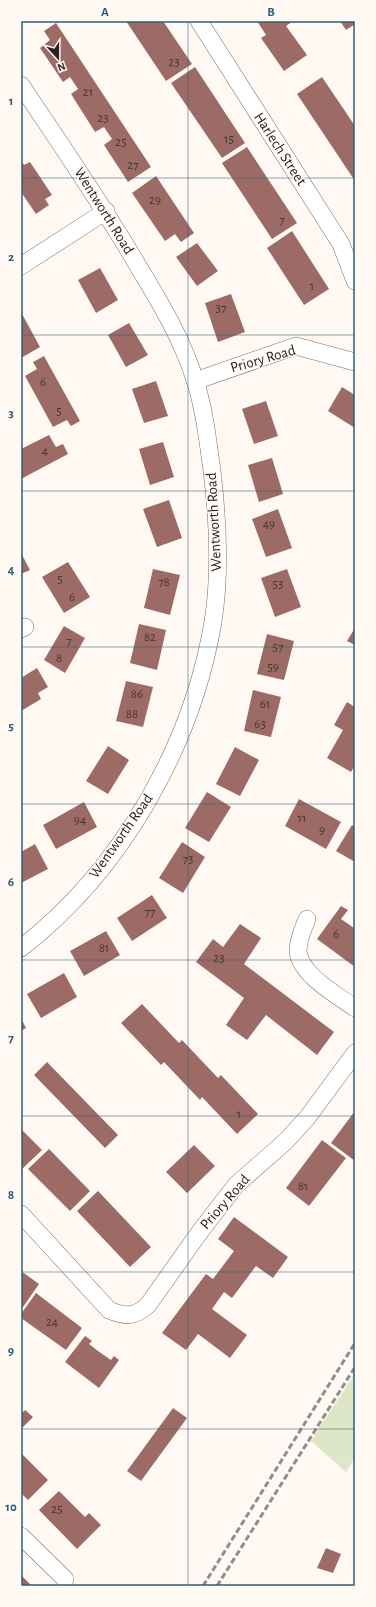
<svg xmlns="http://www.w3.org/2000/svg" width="376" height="1607" viewBox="0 0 376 1607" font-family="'Alegreya Sans',sans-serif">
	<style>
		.green { fill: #dde7c7 }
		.building { fill: #9d6b65 }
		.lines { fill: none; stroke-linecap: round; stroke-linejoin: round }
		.minor-casing { stroke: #786e66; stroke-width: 18 }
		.minor { stroke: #fff; stroke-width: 17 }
		.rail { stroke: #928d89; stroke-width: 3; stroke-dasharray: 6 3; stroke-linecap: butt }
		.grid { fill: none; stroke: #2b5f7b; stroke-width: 1; stroke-opacity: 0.55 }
		.labels { text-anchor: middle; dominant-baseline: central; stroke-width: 3; stroke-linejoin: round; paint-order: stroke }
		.number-label { font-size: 13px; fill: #453632 }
		.street-label { font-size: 15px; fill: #282421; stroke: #fff8f3 }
		.neatline { fill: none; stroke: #2b5f7b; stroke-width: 1.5 }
		.grid-label { font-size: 13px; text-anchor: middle; font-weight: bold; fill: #2b5f7b }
	</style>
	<rect width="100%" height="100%" fill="#fff8f3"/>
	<path class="green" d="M355 1373V1457L346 1472 311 1441Z"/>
	<path class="building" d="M126 21H163L192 64 166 81Z
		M257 21H293L286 26 307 55 284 71 261 38 266 35Z
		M340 21H355V24L346 30Z
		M56 23 151 167 128 182 104 145 112 139 104 127 95 132 71 94 78 89 70 77 63 82 40 48 50 40 44 31Z
		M195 67 245 143 222 158 171 83Z
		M322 77 355 126V181L297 94Z
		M247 147 297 223 272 239 222 163Z
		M21 160 24 165 30 162 52 195 45 199 49 205 36 214 21 192Z
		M156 176 194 233 181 242 175 234 165 241 132 193Z
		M292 231 329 289 304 305 267 248Z
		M197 243 218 271 197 286 176 257Z
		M100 268 118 300 96 313 78 280Z
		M231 294 245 332 218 342 205 303Z
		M21 312 40 347 21 358Z
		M129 323 148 355 126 367 108 335Z
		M44 356 80 421 71 426 67 420 53 427 25 376 37 369 33 362Z
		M156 381 168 416 144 423 132 389Z
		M342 387 355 395V428L328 411Z
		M266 401 278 436 254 444 242 409Z
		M49 435 56 447 63 444 68 454 21 479V449Z
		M163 442 174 477 150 485 139 449Z
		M272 458 283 494 259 502 248 465Z
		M169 500 182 538 157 547 143 509Z
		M278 509 292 548 266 557 252 519Z
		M21 553 30 570 21 574Z
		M68 562 90 597 64 613 42 577Z
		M153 569 180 575 170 615 144 608Z
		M287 569 301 607 275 617 261 578Z
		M139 624 166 630 157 670 130 663Z
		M64 626 85 638 65 673 44 660Z
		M355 628V645L347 641Z
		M267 634 294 641 284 680 257 674Z
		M37 668 48 687 38 693 41 699 21 711V678Z
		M126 681 153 687 143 727 116 721Z
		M253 690 281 697 271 737 244 731Z
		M347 702 355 707V765L351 772 327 758 343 730 334 725Z
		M108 746 129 760 108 794 86 781Z
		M235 747 259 760 240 796 216 784Z
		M207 792 231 807 209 842 185 828Z
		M299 799 341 822 326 849 285 826Z
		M84 802 97 827 56 849 43 825Z
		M352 825 355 827V862L336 851Z
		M182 842 205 857 183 893 159 878Z
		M35 844 48 869 21 883V852Z
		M152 895 167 918 132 941 117 918Z
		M341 906 348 910 341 919 354 928 355 927V967L317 939Z
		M240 924 261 938 244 964 334 1032 317 1055 266 1015 247 1040 226 1025 244 998 196 962 213 939 223 947Z
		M106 931 120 955 84 976 70 951Z
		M64 973 77 997 41 1018 27 994Z
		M142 1004 179 1043 182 1040 218 1078 221 1075 258 1114 237 1134 202 1097 200 1100 164 1062 161 1065 121 1023Z
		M21 1018 26 1028 21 1031Z
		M47 1062 118 1135 105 1148 34 1075Z
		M355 1111V1161L331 1143Z
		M21 1129 42 1150 21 1170Z
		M322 1140 346 1158 309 1206 286 1188Z
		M194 1145 215 1166 187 1193 166 1172Z
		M49 1149 90 1191 70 1211 28 1169Z
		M98 1191 151 1247 130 1267 77 1211Z
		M234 1217 288 1257 273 1278 256 1266 232 1298 224 1292 212 1309 247 1335 230 1358 198 1334 186 1350 162 1333 206 1274 213 1279 234 1251 218 1239Z
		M21 1271 39 1284 23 1307 21 1305Z
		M36 1293 82 1328 66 1350 21 1318V1314Z
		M85 1336 92 1341 89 1344 98 1351 111 1360 114 1356 119 1360 99 1388 65 1362Z
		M173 1408 187 1418 141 1481 127 1471Z
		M25 1410 33 1417 21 1429V1414Z
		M21 1453 48 1480 28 1500 21 1493Z
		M59 1491 85 1517 89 1513 101 1525 77 1549 39 1510Z
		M326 1548 341 1554 333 1573 317 1568Z
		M21 1575 32 1586H21Z"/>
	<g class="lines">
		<g class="minor-casing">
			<path id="minor" d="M199 21 341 244 355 281
				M21 85C61 145 102 204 138 266 160 302 182 339 195 380 204 408 208 441 212 471 218 521 221 572 213 622 192 746 121 871 21 948
				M21 266 106 211
				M195 381 296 346 355 362
				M21 629 25 627
				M307 919C303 929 298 940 298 951 300 975 337 995 355 1008
				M21 1214 109 1310C125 1317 135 1317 148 1305L199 1233 236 1185 286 1141 307 1118 355 1053
				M21 1536 65 1579"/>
		</g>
		<use href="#minor" class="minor"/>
		<path class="rail" d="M203 1586 355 1343
			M217 1586 355 1367"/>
	</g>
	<path class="grid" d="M188 21V1586M21 178H355M21 335H355M21 491H355M21 647H355M21 804H355M21 960H355M21 1116H355M21 1272H355M21 1429H355"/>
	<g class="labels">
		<g class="number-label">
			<text x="174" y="62">23</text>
			<text x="88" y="92">21</text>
			<text x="103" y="118">23</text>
			<text x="229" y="139">15</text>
			<text x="121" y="142">25</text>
			<text x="133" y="165">27</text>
			<text x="155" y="200">29</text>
			<text x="282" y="220">7</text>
			<text x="312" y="286">1</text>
			<text x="221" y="308">37</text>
			<text x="43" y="382">6</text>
			<text x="59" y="411">5</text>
			<text x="45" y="451">4</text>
			<text x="269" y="524">49</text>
			<text x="60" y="579">5</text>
			<text x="164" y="582">78</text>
			<text x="278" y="584">53</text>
			<text x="72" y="597">6</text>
			<text x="150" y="637">82</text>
			<text x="69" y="641">7</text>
			<text x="278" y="647">57</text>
			<text x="59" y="658">8</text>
			<text x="273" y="667">59</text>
			<text x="137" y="694">86</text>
			<text x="265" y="704">61</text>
			<text x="132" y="714">88</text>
			<text x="260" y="724">63</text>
			<text x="302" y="818">11</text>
			<text x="80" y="820">94</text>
			<text x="322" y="830">9</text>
			<text x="188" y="859">73</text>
			<text x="150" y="912">77</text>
			<text x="336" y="934">6</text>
			<text x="104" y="948">81</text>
			<text x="219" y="958">23</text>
			<text x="239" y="1114">1</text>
			<text x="303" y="1186">81</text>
			<text x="52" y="1322">24</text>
			<text x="57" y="1509">25</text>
		</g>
		<g class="street-label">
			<text transform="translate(280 149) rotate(57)">Harlech Street</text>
			<text transform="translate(104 211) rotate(58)">Wentworth Road</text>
			<text transform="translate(263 359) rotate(-16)">Priory Road</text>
			<text transform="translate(214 522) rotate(-93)">Wentworth Road</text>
			<text transform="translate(121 836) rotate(-55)">Wentworth Road</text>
			<text transform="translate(225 1202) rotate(-49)">Priory Road</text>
		</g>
	</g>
	<rect width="376" height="1607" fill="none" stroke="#fff8f3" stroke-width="44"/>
	<g transform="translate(58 58) rotate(159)" stroke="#fff8f3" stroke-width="3" paint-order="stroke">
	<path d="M0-3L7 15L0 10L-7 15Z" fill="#282421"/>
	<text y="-6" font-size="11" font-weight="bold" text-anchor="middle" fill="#282421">N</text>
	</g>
	<rect x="22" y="22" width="332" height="1563" class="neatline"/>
	<g class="grid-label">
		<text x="105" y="16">A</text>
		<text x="271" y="16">B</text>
		<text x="11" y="105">1</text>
		<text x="11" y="261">2</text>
		<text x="11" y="417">3</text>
		<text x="11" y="574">4</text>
		<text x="11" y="730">5</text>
		<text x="11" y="886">6</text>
		<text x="11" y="1042">7</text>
		<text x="11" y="1199">8</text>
		<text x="11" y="1355">9</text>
		<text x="11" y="1511">10</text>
	</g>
</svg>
